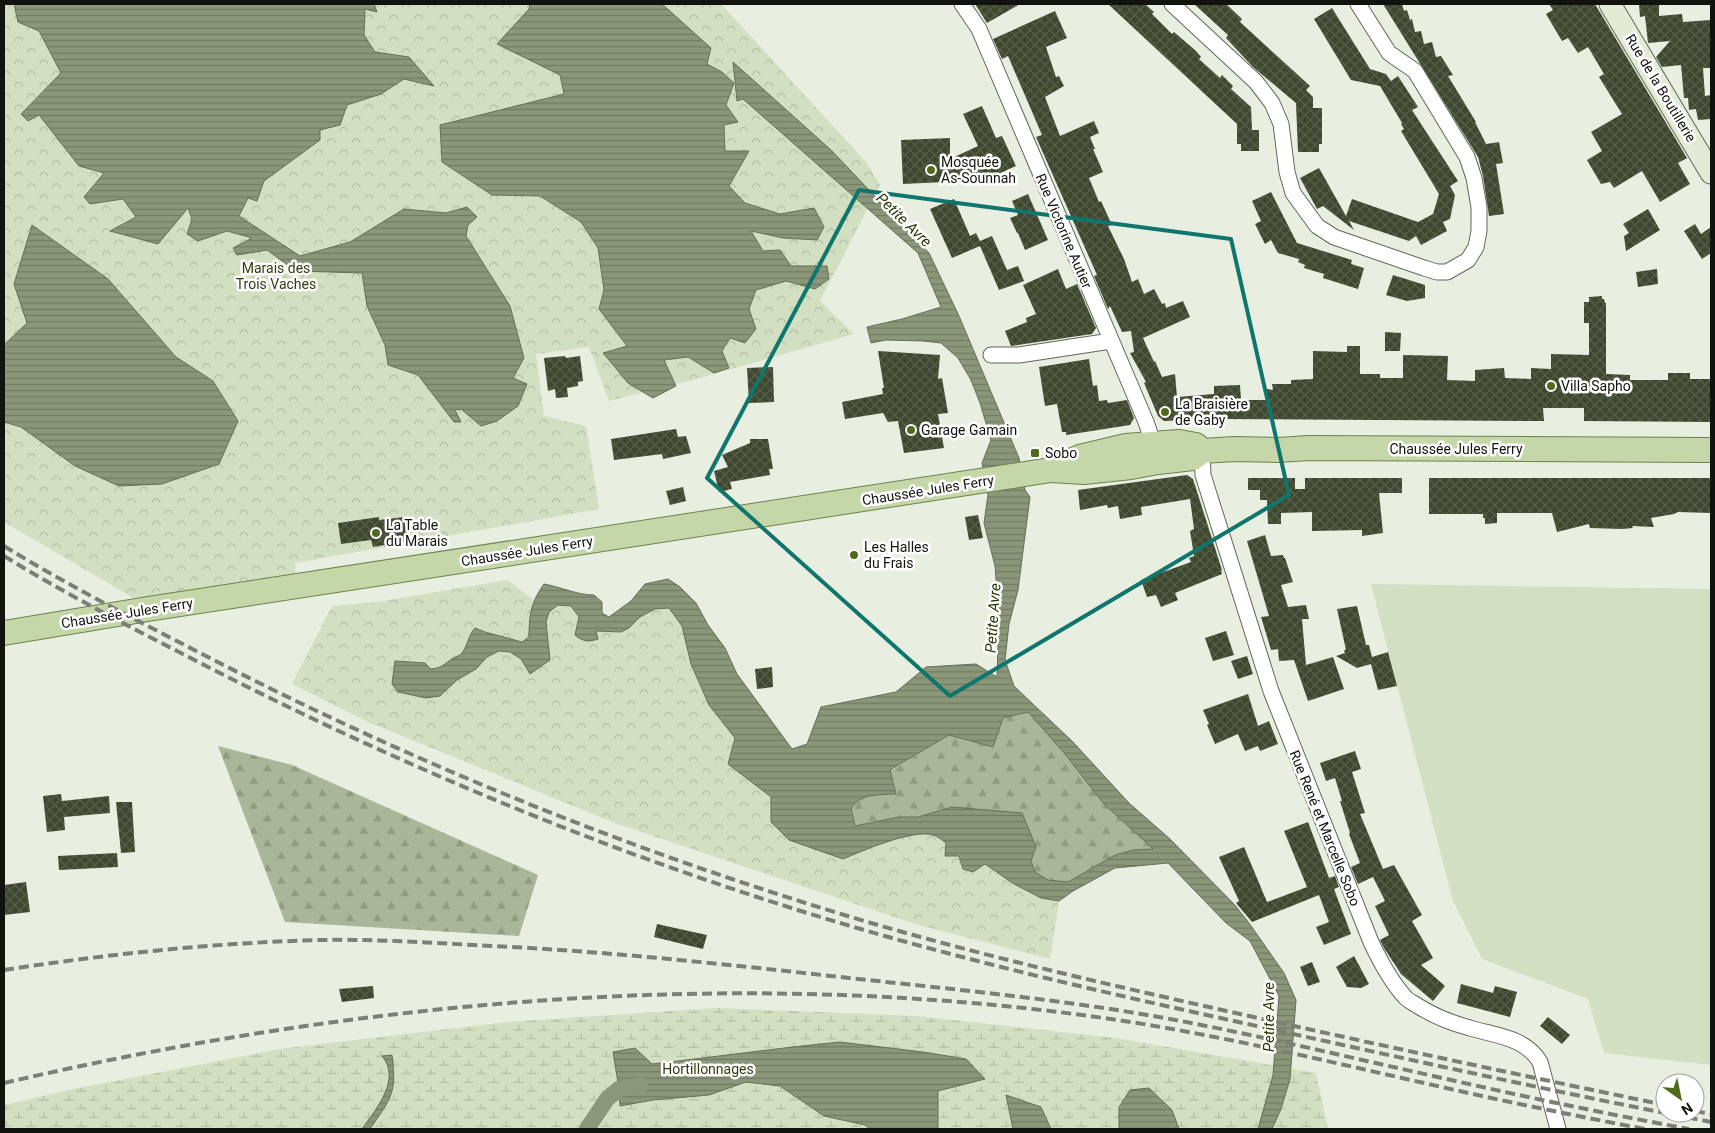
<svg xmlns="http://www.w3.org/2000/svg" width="1715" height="1133" viewBox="0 0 1715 1133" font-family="Roboto,sans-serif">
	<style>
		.grass { fill: #d2dfc1 }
		.forest { fill: url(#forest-firs) }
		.wetland { fill: url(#wetland-marsh) }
		.park { fill: url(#park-crowns) }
		.water { fill: url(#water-rules); stroke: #666f59; fill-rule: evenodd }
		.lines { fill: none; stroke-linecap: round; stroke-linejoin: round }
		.canal { stroke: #8b9779; stroke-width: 16 }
		.building { fill: url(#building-cross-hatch) }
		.street-casing { stroke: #62675a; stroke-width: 17 }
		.secondary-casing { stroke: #62675a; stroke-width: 23 }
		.primary-casing { stroke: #6d824c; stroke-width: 26 }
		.street { stroke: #fff; stroke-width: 15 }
		.secondary { stroke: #e2ebd4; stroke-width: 21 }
		.primary { stroke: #c5d7a8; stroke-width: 24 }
		.rail { stroke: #7b7f76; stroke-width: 4; stroke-dasharray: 10 5; stroke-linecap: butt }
		.marked { fill: none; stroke: #0f766e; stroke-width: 4; stroke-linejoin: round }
		.poi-dot { fill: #516b1d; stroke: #fff; stroke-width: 2 }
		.labels { text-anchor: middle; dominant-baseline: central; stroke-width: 5; stroke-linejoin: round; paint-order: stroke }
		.street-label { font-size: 14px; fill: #11130e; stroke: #fff }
		.poi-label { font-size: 14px; fill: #11130e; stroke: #fff; text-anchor: start }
		.park-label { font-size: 14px; fill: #2f400e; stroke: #fff }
		.water-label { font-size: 15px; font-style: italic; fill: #273704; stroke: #fff }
	</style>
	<defs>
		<pattern id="forest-firs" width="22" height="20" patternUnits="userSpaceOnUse" patternTransform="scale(1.25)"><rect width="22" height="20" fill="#a9b697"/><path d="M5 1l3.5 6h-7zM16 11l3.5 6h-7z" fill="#909c81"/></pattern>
		<pattern id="wetland-marsh" width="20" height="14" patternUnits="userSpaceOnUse" patternTransform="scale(1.25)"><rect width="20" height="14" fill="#d2dfc1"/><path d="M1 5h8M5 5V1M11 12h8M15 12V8" fill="none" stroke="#b3bea5"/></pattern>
		<pattern id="park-crowns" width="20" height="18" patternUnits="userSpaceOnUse" patternTransform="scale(1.25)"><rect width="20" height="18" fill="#d2dfc1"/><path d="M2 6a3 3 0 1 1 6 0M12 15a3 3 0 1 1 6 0" fill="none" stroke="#b3bea5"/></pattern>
		<pattern id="water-rules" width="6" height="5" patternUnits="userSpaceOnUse" patternTransform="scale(1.25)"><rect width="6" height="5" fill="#8b9779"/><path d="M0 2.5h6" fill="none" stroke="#707a62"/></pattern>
		<pattern id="building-cross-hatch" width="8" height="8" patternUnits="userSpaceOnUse" patternTransform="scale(1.25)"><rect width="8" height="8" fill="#3e482e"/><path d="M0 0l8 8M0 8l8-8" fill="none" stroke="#565e49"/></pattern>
	</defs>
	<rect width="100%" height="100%" fill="#e8eee0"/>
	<path class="grass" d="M1371 584 1711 589V1065L1604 1053 1588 999 1482 959 1453 901Z"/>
	<path class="forest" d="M1028 712 1065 754 1104 804 1154 850H1133L1115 855 1068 882 1048 880 1035 872 1031 861 1036 847 983 810 952 807 918 817H899L855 826 851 808C862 793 878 795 896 794L890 771 949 735 993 747 1003 718Z
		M218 746 292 765 538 875 519 936 285 922Z"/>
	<path class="wetland" d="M716 1008 917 1016 1116 1038 1316 1073 1328 1129H4V1105L69 1090 280 1049 507 1022Z"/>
	<path class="park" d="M4 4H721L866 162 880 185 820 301 854 334 700 378 609 401 589 347 536 354 544 416 586 426 599 509 295 563 296 577 135 599 4 522Z
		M507 580 549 611 558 605 571 606 579 617 595 631 621 632 629 628 640 617 655 609 669 608 682 626 691 664 709 705 735 738 728 764 771 797V822L843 859 880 843 913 835 932 834 946 843 959 855 985 864 1014 884 1041 898 1059 901 1050 959 915 924 615 823 368 722 292 684 332 606 377 602Z"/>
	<path class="water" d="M14 4H374L377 12 365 9 364 35 375 52 409 57 434 86 404 79 381 94 347 105 340 125 320 130V140L264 181 257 201 248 198 239 216 300 256 350 242 404 209 446 213 467 207 477 217 468 225 466 236 510 306 524 358 513 378 527 384 518 406 497 421 481 426 461 409 455 410 461 422H454L418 375 388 365 385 345 367 306 362 273 296 271 267 250 237 255 233 248 252 238 227 231 198 241 187 234 192 219 188 208 158 244 110 231 136 217 123 199 90 204 84 197 104 173 79 166 39 115 28 121 21 114 61 73 39 31 18 22Z
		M530 4H662L711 48 707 64 722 72 734 83 726 105 738 122 724 125 725 151H749L729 186 745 203 780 214 814 208 824 227 817 240 783 238 751 231 763 251 780 250 791 266H827L829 279 815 289 786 281 756 290 749 309 756 329 745 343 730 338 722 351 729 368 714 373 688 357 664 360 676 386 653 398 628 383 603 353 627 346 599 309 604 290 598 248 581 222 540 196 492 195 442 162 440 125 564 94 560 75 497 44 529 9Z
		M733 62 831 150 929 253 959 316 1019 458 1025 490 1030 497 1018 590 1009 624 1005 660 1014 686 1073 742 1129 803 1170 839 1234 904 1249 923 1284 973 1296 1000 1290 1079 1281 1109 1272 1129H1258L1273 1075 1279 996 1250 941 1226 923 1168 863 1115 868 1073 891 1059 901 1041 898 1014 884 985 864 973 872 963 869 959 856H945L946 843C942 840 937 836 933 835 912 829 862 851 843 859L789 840 771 822V797L728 764 735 738 709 705 691 664 682 626 669 608 655 609 640 617 629 628 621 632 596 631 598 639C589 642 583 642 575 635L579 617 571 606 558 605 549 612 546 622 550 660 530 674 521 659 510 652 499 651 487 657 476 669 457 680 440 696 426 698 398 692 392 684 395 661 425 663 431 669C440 668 442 666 449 661 453 657 459 657 462 653 468 645 468 636 475 628L485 632 522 642 529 637C529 615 531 602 544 584 561 587 577 595 594 595L602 602V613L609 617 631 601 645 584 668 579 680 587 696 603 708 625 725 648 737 674 792 749 807 744 821 707 896 692 926 667 976 664 997 677 999 618 995 566 984 523 988 495 982 463 991 440 980 403 971 380 958 358 941 343 923 341 886 340 871 343 867 327 902 319 941 307 918 253 743 99 737 101ZM1028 712 1065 754 1104 804 1153 849 1133 850 1115 855 1068 882 1048 880 1035 872 1031 861 1036 847 1022 813 952 807 918 817H899L855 826 851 808C862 793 878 795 896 794L890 770 949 735 993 747 1003 718Z
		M32 225 108 279 176 357 213 381 238 421 219 464 162 484 119 486 75 466 21 427 4 422V345L27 323 14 284Z
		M840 1042 923 1052 966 1059 985 1079 938 1091V1129H870L865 1125 824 1116 780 1086 746 1082 709 1095 653 1100 620 1106 619 1089 613 1052 635 1048 652 1064C715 1057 777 1048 840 1042Z
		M392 1055C397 1094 391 1098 370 1129H362C375 1110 402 1080 382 1056Z
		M1149 1088 1172 1110 1179 1129H1119V1107L1130 1090Z
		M1006 1095 1041 1107 1051 1129H1013Z"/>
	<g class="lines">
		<path class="canal" d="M587 1129 607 1099 619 1089 640 1085"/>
	</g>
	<path class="building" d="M975 4H1020L987 23Z
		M1108 4H1145L1154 12 1152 14 1172 34 1174 32 1196 51 1201 57 1199 59 1209 68 1220 78 1222 75 1233 86 1231 89 1251 107 1252 130H1259V151H1241V144H1237V124Z
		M1194 4H1226L1242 19 1240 22 1310 86 1306 90 1313 97V108H1322V144H1319V152H1298L1296 103 1253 67 1226 38 1228 35Z
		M1383 4H1402L1404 11 1407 10 1410 20 1412 19 1415 32 1421 31 1424 44 1432 42 1436 57 1441 56 1453 75 1448 76 1476 122H1475L1486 144 1499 142 1503 163 1496 164 1504 214 1489 216 1483 176 1478 157Z
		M1549 4H1595L1687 158 1678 163 1690 184 1660 202 1642 171 1614 188 1610 182 1601 184 1587 160 1602 151 1591 132 1622 114 1599 77 1604 74 1588 47 1578 53 1568 38 1562 41 1546 14 1553 10Z
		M1639 4H1659V16L1682 14 1683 22 1711 20V68H1703L1705 96 1711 95V119L1698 120 1696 109 1689 110 1688 98H1684L1681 65 1662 67 1656 57 1670 41 1648 43 1645 16 1640 17Z
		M1332 8 1370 69 1386 74 1391 81 1398 76 1418 107 1412 110 1458 181 1450 186 1455 195 1450 219 1443 222 1447 231 1421 245 1416 236 1409 241 1349 221 1354 230 1323 206 1317 209 1300 178 1319 168 1346 216 1352 199 1418 222 1433 214 1439 194 1401 131 1404 129 1401 124 1402 123 1380 86 1351 80 1314 19Z
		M1055 11 1067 38 1046 47 1056 77 1059 76 1064 86 1045 97 1060 136 1094 121 1099 133 1090 137 1095 149H1093L1103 172 1089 178 1099 202 1101 201 1112 225 1108 226 1124 259 1132 282 1138 279 1144 294 1154 289 1162 304 1165 303 1166 308 1183 301 1190 317 1143 338 1154 362 1155 361 1162 377 1175 374 1177 397 1214 394V386L1240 385 1241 400H1267V389L1273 390 1272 384H1291V380L1313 379V351L1347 352V346H1360V374H1380V378H1403V355L1448 356 1447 380 1475 381V370L1504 368 1505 378 1531 379V368L1551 369V354L1589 355V323H1584V302H1589V297L1602 296V299H1604L1605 303H1606V374L1630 375V380H1668V373H1690V379H1710L1711 422 1584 421V408H1543L1544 421 1214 419 1164 421 1158 416 1144 383 1146 382 1130 353 1134 352 1131 331 1122 332 1110 306 1108 309 1094 276 1097 275 1036 137 1042 135 1008 56 1002 59 993 39Z
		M982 106 996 138 1002 136 1016 166 985 180 903 184 901 140 950 138V159L978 146 963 114Z
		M1271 192 1297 243 1352 260 1351 264 1364 268 1358 289 1323 278 1324 274 1304 268 1305 265 1298 262 1299 259 1278 253 1271 240 1265 244 1255 224 1261 221 1252 201Z
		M1028 194 1048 240 1025 250 1018 233H1017L1010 218 1018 215 1012 201Z
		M954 199 970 236 976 233 980 241 992 236 1007 270 1018 266 1024 281 999 290 980 246 952 258 930 209Z
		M1648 209 1660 230 1626 251 1624 236 1629 233 1623 224Z
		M1695 224 1701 234 1711 227V253L1702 259 1684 231Z
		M1058 269 1066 289 1077 284 1096 328 1092 334 1011 346 1005 331 1027 322 1026 318 1036 314 1023 285Z
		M1657 269 1658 284 1638 287 1636 272Z
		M1393 275 1425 285V298L1407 301 1386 295Z
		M1385 332 1401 333 1400 351H1385Z
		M878 351 940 355 938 379 942 378 948 413 938 414 944 448 904 453 898 421 888 422 883 413 845 419 842 402 883 394 882 388H884Z
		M565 356 566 358 580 356 583 381 578 382V386L567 388 568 397 556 398 555 389 548 391 544 358Z
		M1089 359 1093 386 1097 385 1099 401 1107 400 1108 403 1127 400 1134 418 1130 425 1066 435V432H1062L1057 404 1045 406 1039 367Z
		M773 367 774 402 749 403 747 368Z
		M676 429 678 437 686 436 691 453 663 459 662 454 614 460 611 439Z
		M750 439H768L773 469H769L770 475 730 482 732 489 719 492 714 471 728 467 722 455 750 443Z
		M1187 475 1193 479 1222 570 1221 571 1222 574 1175 593 1178 600 1161 607 1156 595 1147 597 1141 580 1191 562 1189 558 1194 556 1190 531 1194 529 1190 499 1141 507 1142 515 1120 519 1118 506 1108 508 1107 505 1080 510 1078 490Z
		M1248 478H1295V489H1305V478H1402V493H1379L1383 533 1362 536V530L1312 531V512L1281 513V524H1268L1267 500H1260V490H1248Z
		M1429 478H1711V513L1678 512 1674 514 1651 518 1654 527 1632 526 1633 528 1622 529 1590 528 1589 524 1557 532 1552 513H1497V523L1485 524V518H1483V514H1429Z
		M683 487 686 501 670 505 666 491Z
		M978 515 983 538 969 540 965 517Z
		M379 517V520L404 517 408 541 373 547 371 540 341 544 338 523Z
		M1265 535 1271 556 1283 555 1284 558H1285L1293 582 1281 585 1288 607 1306 605 1309 619H1302L1306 665 1333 657 1344 689 1308 701 1294 660 1279 661 1278 649 1271 650 1261 617 1269 616 1247 541Z
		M1357 606 1366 645H1369L1372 657 1388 652 1397 686 1378 690 1371 664 1357 668 1336 656 1345 653 1344 650H1346L1337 609Z
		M1226 631 1234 655 1213 661 1205 638Z
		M1247 656 1253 674 1238 679 1231 661Z
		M772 667 773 687 757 689 755 669Z
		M1248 694 1258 726 1269 721 1278 744 1260 751 1258 746 1245 751 1238 734 1215 744 1207 725 1209 724 1203 710Z
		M1355 751 1361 769 1352 772 1365 813 1360 814 1383 869 1394 865 1422 915 1412 921 1433 958 1421 965 1445 986 1433 1001 1401 974 1384 948 1380 940 1389 935 1375 906 1385 901 1373 877 1358 884 1351 867 1360 863 1349 834 1350 833 1340 801H1342L1335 778 1326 781 1320 763Z
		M61 794 62 801 109 796 110 813 64 817 65 830 47 832 43 796Z
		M116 802H132L135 852 121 853Z
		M1308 822 1329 878 1335 876 1339 887 1334 889 1351 934 1324 945 1316 927 1329 922 1319 895 1252 922 1236 903 1239 901 1219 857 1244 847 1267 902 1307 887 1284 831Z
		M117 853 118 867 59 870 58 856Z
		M26 882 30 912 4 915V885Z
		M657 924 707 935 703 949 654 937Z
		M1354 956 1369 984 1361 988 1347 987 1336 967Z
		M1312 962 1320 982 1308 986 1300 967Z
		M1461 984 1493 993 1495 986 1517 992 1510 1017 1457 1003Z
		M373 986 374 998 342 1002 339 989Z
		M1548 1017 1570 1035 1562 1044 1540 1026Z"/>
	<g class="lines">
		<g class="street-casing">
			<path id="street" d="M962 4 979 29 1146 422 1156 451
				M1172 4 1256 82 1272 103 1281 124 1287 172 1293 193 1317 226 1334 237 1424 268 1437 272H1447L1468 260 1476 247 1479 231V207L1474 178 1467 157 1415 71 1389 53 1358 4
				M991 355H1019L1111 341
				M1202 451 1203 475 1271 691 1371 942C1380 961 1391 982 1405 997 1408 1001 1414 1003 1418 1006 1434 1016 1451 1023 1470 1028 1496 1036 1525 1037 1540 1062L1558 1129"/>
		</g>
		<g class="secondary-casing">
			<path id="secondary" d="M1610 4 1711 173"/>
		</g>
		<g class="primary-casing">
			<path id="primary" d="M1057 467 1080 457 1126 446 1179 442 1196 445 1202 451
				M4 633 148 609 1051 470 1084 472 1131 467 1158 462 1193 458 1202 451 1234 449 1278 450 1309 448 1711 450"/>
		</g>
		<use href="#street" class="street"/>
		<use href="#secondary" class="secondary"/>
		<use href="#primary" class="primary"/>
		<path class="rail" d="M4 546C69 586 138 621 206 656 419 766 641 855 871 923 998 960 1128 989 1258 1018 1393 1048 1529 1077 1665 1105
			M4 556C61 591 120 622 179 652 373 753 574 839 782 905 944 957 1110 994 1275 1030 1420 1062 1565 1094 1711 1122
			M4 970C108 954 213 943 319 940 370 939 421 942 473 945 589 950 706 962 822 975 938 988 1055 998 1170 1019 1257 1035 1343 1056 1429 1075 1516 1095 1602 1113 1689 1129
			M4 1083C357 1001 729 967 1089 1016 1203 1031 1313 1058 1424 1083 1498 1100 1571 1115 1645 1129
			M1695 1111 1711 1114"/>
	</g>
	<path class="marked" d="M859 190 1231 239 1289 495 950 696 707 478Z"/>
	<g class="poi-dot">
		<circle cx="931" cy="170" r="5"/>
		<circle cx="1551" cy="386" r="5"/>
		<circle cx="1165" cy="412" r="5"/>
		<circle cx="911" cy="430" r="5"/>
		<rect x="1030" y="448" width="10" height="10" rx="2.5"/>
		<circle cx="376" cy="533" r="5"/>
		<circle cx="854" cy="555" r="5"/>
	</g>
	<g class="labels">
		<g class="street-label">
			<text transform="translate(1661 88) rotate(59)">Rue de la Boutillerie</text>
			<text transform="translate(1064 231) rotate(67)">Rue Victorine Autier</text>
			<text x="1456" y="449">Chaussée Jules Ferry</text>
			<text transform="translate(928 490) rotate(-9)">Chaussée Jules Ferry</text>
			<text transform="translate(527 551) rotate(-9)">Chaussée Jules Ferry</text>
			<text transform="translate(127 613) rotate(-9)">Chaussée Jules Ferry</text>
			<text transform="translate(1325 828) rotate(68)">Rue René et Marcelle Sobo</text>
		</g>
		<g class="poi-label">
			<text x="941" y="162">Mosquée<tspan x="941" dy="16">As-Sounnah</tspan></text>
			<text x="1561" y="386">Villa Sapho</text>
			<text x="1175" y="404">La Braisière<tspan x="1175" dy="16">de Gaby</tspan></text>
			<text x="921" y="430">Garage Gamain</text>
			<text x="1045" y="453">Sobo</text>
			<text x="386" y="525">La Table<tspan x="386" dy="16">du Marais</tspan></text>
			<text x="864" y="547">Les Halles<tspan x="864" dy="16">du Frais</tspan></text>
		</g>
		<g class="park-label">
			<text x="276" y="268">Marais des<tspan x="276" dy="16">Trois Vaches</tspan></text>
			<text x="708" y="1069">Hortillonnages</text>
		</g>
		<g class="water-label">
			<text transform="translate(904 220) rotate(44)">Petite Avre</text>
			<text transform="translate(993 618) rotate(-86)">Petite Avre</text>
			<text transform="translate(1269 1017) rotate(-90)">Petite Avre</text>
		</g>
	</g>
	<rect width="1715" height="1133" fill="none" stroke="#11130e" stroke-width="10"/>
	<g transform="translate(1680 1098) rotate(147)"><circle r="24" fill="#ffffff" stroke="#a0a19f"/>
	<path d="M0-4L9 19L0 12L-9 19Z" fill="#516b1d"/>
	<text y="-8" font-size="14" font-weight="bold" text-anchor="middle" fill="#11130e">N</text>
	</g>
</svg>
